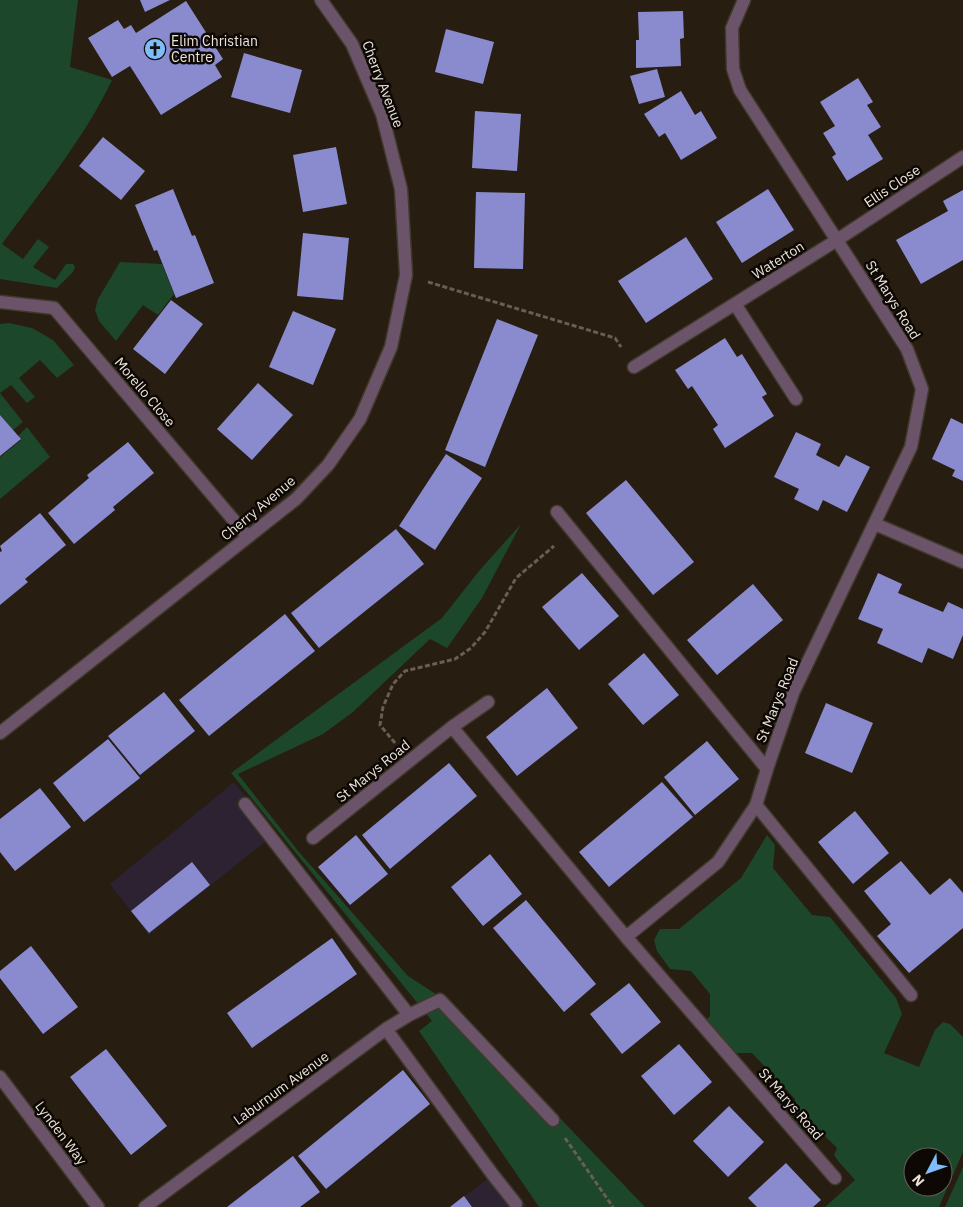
<svg xmlns="http://www.w3.org/2000/svg" width="963" height="1207" viewBox="0 0 963 1207" font-family="'IBM Plex Sans',sans-serif">
	<style>
		.industrial { fill: #2c2231 }
		.green { fill: #1d472a; fill-rule: evenodd }
		.building { fill: #8a8bcf }
		.lines { fill: none; stroke-linecap: round; stroke-linejoin: round }
		.minor-casing { stroke: #42392d; stroke-width: 15 }
		.path { stroke: #685f54; stroke-width: 3; stroke-dasharray: 5 2.5; stroke-linecap: butt }
		.minor { stroke: #6b546a; stroke-width: 12 }
		.labels { text-anchor: middle; dominant-baseline: central; stroke-width: 5; stroke-linejoin: round; paint-order: stroke }
		.poi-label { font-size: 14px; fill: #ebe4dc; stroke: #0d0804; text-anchor: start }
		.street-label { font-size: 14px; fill: #ebe4dc; stroke: #0d0804 }
	</style>
	<rect width="100%" height="100%" fill="#271d10"/>
	<path class="industrial" d="M234 782 276 833 149 935 110 884Z
		M499 1170 527 1207H449L493 1175Z"/>
	<path class="green" d="M0 0H78L70 67 112 80C84 139 41 191 2 244L23 259 38 239 49 247 33 267 55 280 66 264H73L75 267 73 272 57 288 0 279Z
		M120 262 162 264 174 294 158 315 143 305 116 341 99 321 95 310 98 299Z
		M9 323 32 328 53 340 74 365 57 378 40 360 19 378 35 397 27 403 11 385 0 393 23 422 13 430 0 415V324Z
		M27 427 50 457 0 499V457L21 440 18 436Z
		M521 524 482 598 447 648 430 639 353 712 323 734 238 774 299 852 408 976 450 1003 645 1207H539L419 1031 432 1021 231 773 442 618 479 571Z
		M767 835 775 845 773 868 812 915 830 917 896 998 902 1014 884 1053 919 1067 935 1030 943 1022 950 1024 963 1037V1152L939 1207H825L855 1180 838 1161 834 1155 837 1148 818 1129C805 1134 803 1129 794 1121L795 1099 752 1053H732L704 1022 710 1016V994L691 971 670 969 657 951 654 940 660 929H679L741 878ZM913 1157H943V1187H913Z
		M963 1167V1207H945Z"/>
	<path class="building" d="M140 0H170L145 12Z
		M186 1 223 59 215 65 222 77 161 115 130 66 112 77 88 38 118 20 124 29 131 25 136 33Z
		M683 11 684 38 680 39 681 66 636 68V40H639L638 12Z
		M446 29 494 42 483 84 435 72Z
		M244 53 302 70 290 113 231 97Z
		M657 69 665 97 639 104 630 76Z
		M858 78 873 102 867 105 881 127 868 135 883 159 847 181 832 157 836 154 823 133 835 126 820 102Z
		M681 91 695 115 701 111 717 138 681 160 665 133 659 137 644 114Z
		M475 111 521 114 517 171 472 168Z
		M103 137 145 171 121 200 79 166Z
		M336 147 347 204 303 212 293 155Z
		M173 189 192 236 195 235 214 283 176 298 157 250 154 251 135 205Z
		M768 189 794 230 742 263 716 222Z
		M963 190V260L921 284 896 240 948 211 943 201Z
		M476 192 525 193 523 269 474 268Z
		M303 233 349 238 343 300 297 296Z
		M686 237 713 279 646 323 618 281Z
		M171 300 203 324 165 374 133 349Z
		M293 311 336 329 313 385 269 367Z
		M497 319 538 335 485 467 445 450Z
		M725 338 737 357 742 354 767 394 762 397 774 416 725 448 713 429 718 425 692 386 688 389 675 370Z
		M258 383 293 415 252 460 217 429Z
		M0 415 21 439 0 456Z
		M951 418 963 424V481L952 476 955 470 932 459Z
		M796 432 821 444 816 455 839 467 846 455 870 467 847 512 823 500 818 511 794 499 799 489 774 477Z
		M128 442 154 473 113 507 115 510 74 544 48 513 89 478 87 475Z
		M446 454 482 478 435 550 399 526Z
		M626 480 694 562 653 595 586 513Z
		M40 513 66 545 25 579 28 582 0 605V552L2 551 0 546Z
		M396 529 424 564 319 648 291 613Z
		M582 573 619 616 579 650 542 607Z
		M878 573 902 584 898 593 943 612 948 602 963 609V635L953 659 928 648 922 663 877 643 883 629 858 619Z
		M753 584 783 620 717 675 687 640Z
		M285 614 315 651 209 736 179 700Z
		M644 653 679 695 643 725 608 684Z
		M547 688 578 728 517 776 486 737Z
		M164 692 195 731 140 775 108 736Z
		M826 703 873 723 852 773 805 753Z
		M108 739 140 778 84 822 53 783Z
		M707 741 739 779 695 815 664 777Z
		M449 763 477 796 390 869 362 835Z
		M662 782 693 817 609 887 579 852Z
		M40 788 71 827 15 871 0 852V819Z
		M855 811 889 853 853 884 818 842Z
		M356 835 388 874 350 905 318 867Z
		M490 854 522 894 483 926 451 887Z
		M901 861 930 895 950 878 963 893V928L909 973 877 936 891 924 864 891Z
		M192 862 210 885 149 933 131 911Z
		M526 900 596 984 564 1012 493 928Z
		M332 938 357 974 252 1048 227 1013Z
		M31 946 78 1007 43 1034 0 978V971Z
		M629 983 661 1022 622 1054 590 1014Z
		M679 1044 712 1082 674 1115 641 1076Z
		M106 1049 167 1126 131 1155 70 1077Z
		M403 1070 430 1104 326 1189 298 1156Z
		M729 1106 764 1142 728 1177 693 1141Z
		M293 1156 320 1192 300 1207H227Z
		M786 1163 821 1200 813 1207H757L748 1198Z
		M464 1196 472 1207H450Z"/>
	<g class="lines">
		<g class="minor-casing">
			<path id="minor" d="M744 0 732 28 733 69 740 90 907 349 922 389 911 447 793 693 767 769 756 805 911 995
				M0 302 54 308 248 537
				M735 304 796 399
				M634 367 837 240 963 157
				M557 512 767 769
				M875 524 963 562
				M488 702 452 727 626 937
				M0 733 296 499 328 465 360 419 391 347 406 275 401 189 382 114 352 44 321 0
				M245 804 409 1015
				M756 805 718 862 626 937 835 1178
				M313 838 452 727
				M386 1029 493 1175 516 1204
				M0 1077 98 1207
				M145 1207 386 1029 409 1015 440 1000 553 1120"/>
		</g>
		<path class="path" d="M428 282 615 338 621 347
			M395 743 380 725 383 707 393 684 405 671 455 659 471 648 485 632 516 578 554 546
			M565 1138 613 1207"/>
		<use href="#minor" class="minor"/>
	</g>
	<defs>
		<g id="church-disc" transform="scale(1.125)"><circle r="9.5" fill="#7ebdf9" stroke="#0d0804"/><path d="M-1.2-6h2.4v3.5h3.3v2.4h-3.3V6h-2.4V-.1h-3.3v-2.4h3.3Z" fill="#111"/></g>
	</defs>
	<g fill-rule="evenodd">
		<use href="#church-disc" x="155" y="49"/>
	</g>
	<g class="labels">
		<g class="poi-label">
			<text x="171" y="41">Elim Christian<tspan x="171" dy="16">Centre</tspan></text>
		</g>
		<g class="street-label">
			<text transform="translate(383 84) rotate(69)">Cherry Avenue</text>
			<text transform="translate(892 186) rotate(-34)">Ellis Close</text>
			<text transform="translate(778 260) rotate(-32)">Waterton</text>
			<text transform="translate(893 300) rotate(58)">St Marys Road</text>
			<text transform="translate(145 392) rotate(50)">Morello Close</text>
			<text transform="translate(258 508) rotate(-40)">Cherry Avenue</text>
			<text transform="translate(777 700) rotate(-68)">St Marys Road</text>
			<text transform="translate(373 771) rotate(-39)">St Marys Road</text>
			<text transform="translate(281 1088) rotate(-36)">Laburnum Avenue</text>
			<text transform="translate(791 1104) rotate(49)">St Marys Road</text>
			<text transform="translate(61 1133) rotate(53)">Lynden Way</text>
		</g>
	</g>
	<g transform="translate(928 1172) rotate(229)"><circle r="24" fill="#0d0804" stroke="#66605a"/>
	<path d="M0-4L9 19L0 12L-9 19Z" fill="#7ebdf9"/>
	<text y="-8" font-size="14" font-weight="bold" text-anchor="middle" fill="#ebe4dc">N</text>
	</g>
</svg>
